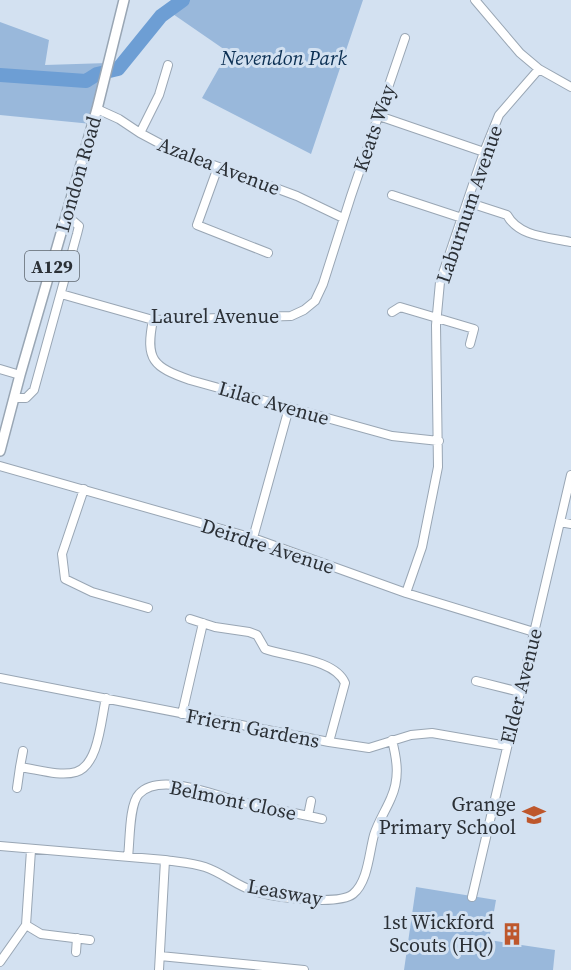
<svg xmlns="http://www.w3.org/2000/svg" width="571" height="970" viewBox="0 0 571 970" font-family="'Source Serif 4',serif">
	<style>
		.green { fill: #99b8db }
		.lines { fill: none; stroke-linecap: round; stroke-linejoin: round }
		.river { stroke: #6d9ed4; stroke-width: 14 }
		.minor-casing { stroke: #99a6b4; stroke-width: 10 }
		.major-casing { stroke: #99a6b4; stroke-width: 12 }
		.minor { stroke: #fff; stroke-width: 8 }
		.major { stroke: #fff; stroke-width: 9 }
		.labels { text-anchor: middle; dominant-baseline: central; stroke-width: 6; stroke-linejoin: round; paint-order: stroke }
		.shield { fill: #d3e1f1; stroke: #5d656e; stroke-width: 1.5 }
		.shield-label { font-size: 18px; font-weight: bold; fill: #2b3036 }
		.park-label { font-size: 20px; font-style: italic; fill: #0b2f53; stroke: #d3e1f1 }
		.street-label { font-size: 20px; fill: #2b3036; stroke: #d3e1f1 }
		.poi-label { font-size: 20px; fill: #2b3036; stroke: #d3e1f1; text-anchor: end }
	</style>
	<rect width="100%" height="100%" fill="#d3e1f1"/>
	<path class="green" d="M187 0H363L311 154 202 98 228 52 170 12Z
		M0 22 49 40 45 65 108 63 92 124 0 115Z
		M416 887 496 900 489 940 555 950 553 970H404Z"/>
	<g class="lines">
		<path class="river" d="M0 75 86 81 97 74 118 69 161 16 183 0"/>
		<g class="minor-casing">
			<path id="minor" d="M475 0 520 53 539 69 571 87
				M97 109 119 119 140 133 170 149 297 196 343 218
				M379 116 484 152
				M140 133 159 95 168 65
				M218 167 197 225 268 253
				M392 195 462 218
				M467 202 507 215C519 237 548 237 571 242
				M61 294 153 320 291 316 304 310 315 301 323 284 351 196 405 38
				M392 312 400 307 474 329 470 344
				M153 320C145 360 153 367 190 380L392 436 439 441
				M0 369 20 375
				M14 398H26L34 390 77 234 79 226 72 220 66 218
				M0 466 253 538 406 593 534 632
				M84 489 62 554 65 579 92 592 148 608
				M560 522 571 524
				M253 538 289 408
				M406 593 422 547 438 467 436 325 440 282 484 152 499 115 539 69
				M190 619 215 627 249 632 257 635 265 649C287 657 335 659 345 683L329 742
				M0 678 329 742 369 748 411 735 432 733 507 746
				M476 681 520 692
				M182 714 203 623
				M20 767 23 751
				M17 788 20 767C36 769 60 777 76 772 99 765 101 719 106 698
				M308 816 311 801
				M0 846 165 860 159 970
				M128 857C130 842 129 804 139 794 160 771 216 796 241 802 268 808 295 813 322 819
				M165 860C178 862 193 863 205 867 223 873 237 886 254 891 272 897 338 906 353 894 368 882 369 853 374 835 378 822 386 810 391 798 400 778 397 760 392 740
				M472 897 571 475
				M26 925 41 934 90 940
				M76 952 77 938
				M160 956 304 970
				M0 962 26 925 31 850"/>
		</g>
		<g class="major-casing">
			<path id="major" d="M0 451 20 375 97 109 124 0"/>
		</g>
		<use href="#minor" class="minor"/>
		<use href="#major" class="major"/>
	</g>
	<defs>
		<g id="school-bare" transform="scale(1.8)"><path d="M0-5L7-2L0 1L-7-2ZM-4 1L0 2.5L4 1V4Q0 6-4 4Z" fill="#be572c" stroke="#d3e1f1" stroke-width="2.5" paint-order="stroke"/></g>
		<g id="building-bare" transform="scale(1.8)"><path d="M-4-6H4V6H1V3H-1V6H-4ZM-2.5-4.3h1.7v1.8h-1.7ZM.8-4.3h1.7v1.8H.8ZM-2.5-1h1.7V.8h-1.7ZM.8-1h1.7V.8H.8Z" fill="#be572c" stroke="#d3e1f1" stroke-width="2.5" paint-order="stroke"/></g>
	</defs>
	<g fill-rule="evenodd">
		<use href="#school-bare" x="534" y="815"/>
		<use href="#building-bare" x="512" y="934"/>
	</g>
	<g class="labels">
		<rect class="shield" x="25" y="251" width="54" height="30" rx="4.5"/>
		<g class="shield-label">
			<text x="52" y="266">A129</text>
		</g>
		<g class="park-label">
			<text x="284" y="58">Nevendon Park</text>
		</g>
		<g class="street-label">
			<text transform="translate(374 128) rotate(-71)">Keats Way</text>
			<text transform="translate(219 166) rotate(21)">Azalea Avenue</text>
			<text transform="translate(78 174) rotate(-74)">London Road</text>
			<text transform="translate(469 204) rotate(-71)">Laburnum Avenue</text>
			<text x="215" y="316">Laurel Avenue</text>
			<text transform="translate(274 403) rotate(16)">Lilac Avenue</text>
			<text transform="translate(268 546) rotate(18)">Deirdre Avenue</text>
			<text transform="translate(521 686) rotate(-76)">Elder Avenue</text>
			<text transform="translate(253 728) rotate(11)">Friern Gardens</text>
			<text transform="translate(233 800) rotate(12)">Belmont Close</text>
			<text transform="translate(285 892) rotate(10)">Leasway</text>
		</g>
		<g class="poi-label">
			<text x="516" y="804">Grange<tspan x="516" dy="23">Primary School</tspan></text>
			<text x="494" y="922">1st Wickford<tspan x="494" dy="23">Scouts (HQ)</tspan></text>
		</g>
	</g>
</svg>
